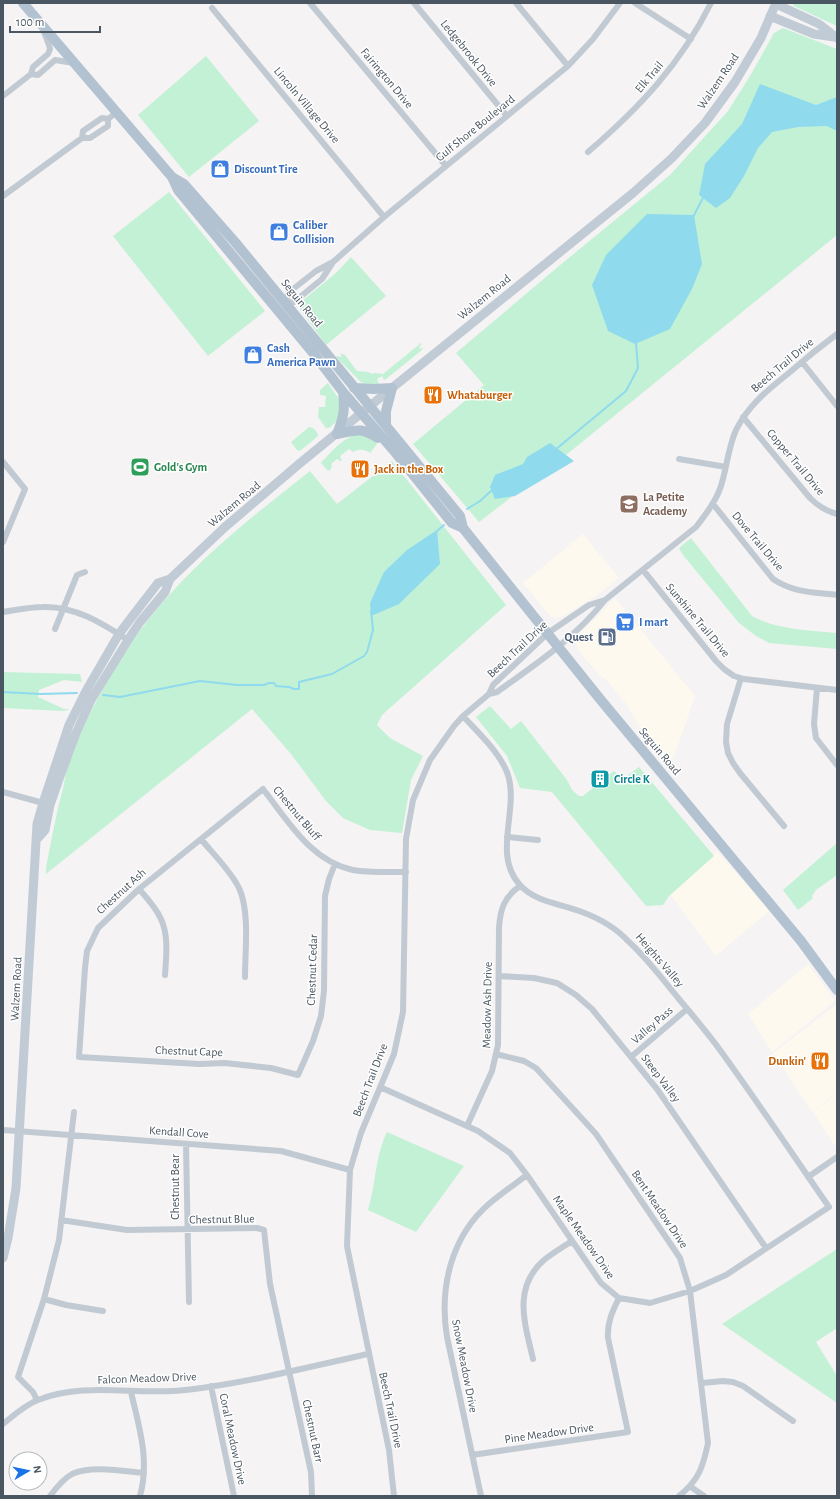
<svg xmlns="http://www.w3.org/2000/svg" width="840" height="1499" viewBox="0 0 840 1499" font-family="'Alegreya Sans',sans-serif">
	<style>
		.commercial { fill: #fdf9ef }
		.green { fill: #c3f1d5 }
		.water { fill: #90daee }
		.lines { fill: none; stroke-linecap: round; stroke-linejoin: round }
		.stream { stroke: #90daee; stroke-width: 2 }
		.street { stroke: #c1cad2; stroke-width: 6 }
		.secondary { stroke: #c1cbd6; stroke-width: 9 }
		.primary { stroke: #b3c2d1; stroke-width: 10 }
		.labels { text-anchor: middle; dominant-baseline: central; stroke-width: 3; stroke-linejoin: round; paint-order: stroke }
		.street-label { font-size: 12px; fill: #4a5661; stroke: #fff }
		.shop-label { font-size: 12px; font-weight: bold; fill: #366cbe; stroke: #fff; text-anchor: start }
		.food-label { font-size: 12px; font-weight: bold; fill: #c56008; stroke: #fff; text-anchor: start }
		.leisure-label { font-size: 12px; font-weight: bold; fill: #27864d; stroke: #fff; text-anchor: start }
		.education-label { font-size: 12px; font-weight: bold; fill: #785e54; stroke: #fff; text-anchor: start }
		.service-label { font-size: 12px; font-weight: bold; fill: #4e5e75; stroke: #fff; text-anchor: end }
		.culture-label { font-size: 12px; font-weight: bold; fill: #0d838f; stroke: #fff; text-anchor: start }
	</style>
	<rect width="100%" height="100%" fill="#f5f3f3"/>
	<path class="commercial" d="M583 534 619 578 597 595 562 617 556 618 550 616 523 583Z
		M615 598 695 696 674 757 668 763 642 731 627 705 607 680 599 675 578 650 576 643 580 634Z
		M717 851 769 911 716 956 671 895Z
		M808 964 835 1001 772 1052 748 1014Z
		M837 1004V1093L812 1112 773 1053Z
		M837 1094V1149L813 1112Z"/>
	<path class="green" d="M793 3H837V26L794 6Z
		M783 28 837 49V235L566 455 479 522 413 444 484 385 456 353 565 261 670 175 728 111 750 76 774 33Z
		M206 56 259 121 189 177 138 115Z
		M169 192 265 311 208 356 113 236Z
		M351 257 386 296 326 345 300 309 302 301 336 273Z
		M421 343 422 344 419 347 421 349 423 347 422 350 386 379 384 380 382 376 377 379 379 384C373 385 367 386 361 382L336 357 337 356 342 357 340 353 345 355 357 371 368 372 372 374 374 373 383 374Z
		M328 383 341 402 337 421 329 428H326L318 417 319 407H325L326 396 320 395V390Z
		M309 427 313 428 317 432 318 436 300 451 297 450 291 442Z
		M361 434 374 440 377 444 370 453C365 449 358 449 353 452L349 449 340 456 342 461H340L337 459 331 464 332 466 330 470 328 471 321 463C331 452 345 435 361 434Z
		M392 461 506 605 382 715 377 725 390 738 423 756 411 780 402 833 370 830 343 818 326 801 291 754 252 709 46 874V868C51 841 56 814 63 788 65 778 67 768 70 758 92 702 131 635 173 591 214 546 262 509 310 471L337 504Z
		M691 538 752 616C778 630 809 630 837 633V649L769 643 756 636 739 623 683 555 679 548Z
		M3 672 80 674 82 682 64 680 39 690 38 697 64 709H70L64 711 3 708Z
		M490 706 511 729 521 721 567 780 572 790 579 796H583L614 771 623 779 639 767 714 856 669 896 663 905 646 906 552 792 520 788 507 756 476 717Z
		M837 843V875L816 890 812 896 813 898 798 910 783 890Z
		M387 1132 464 1166 416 1232 368 1210C376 1184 375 1156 387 1132Z
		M837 1249V1328L816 1342 837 1376V1403L722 1324Z"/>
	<path class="water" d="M760 84 816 105 837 97V131L827 126 798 127 772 132 758 148 744 176 730 198 716 208 699 195 705 164 742 124Z
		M647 214 694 215 702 264 692 289 670 329 635 344 608 331 592 285 606 255Z
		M550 443 574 461 515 496 495 499 490 487 495 475 523 464 527 457Z
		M437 530 440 564 399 604 371 616 370 603 384 572 407 550Z"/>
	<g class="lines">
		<path class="stream" d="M693 217 704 196
			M555 450 626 391 638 368 636 343
			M467 509 480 501 492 490
			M436 532 444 525
			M3 692 41 694 77 693
			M103 695 120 697 200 681 237 685H264L269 683H274L276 686 289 687 294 689H299V682L332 674 364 656 367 652 373 630 371 611"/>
		<path class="street" d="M310 3 446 166
			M414 3 507 116
			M516 3 568 66
			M635 3 691 39
			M212 8 384 217
			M31 74 38 75 55 60 74 63
			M3 96 31 74 33 67 48 54 50 49 49 45 44 32
			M82 138 83 131 102 118 108 119
			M588 152C640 107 680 65 711 3
			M3 196 82 138H90L108 126V119L117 112
			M333 262 322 279 294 302 286 303 288 293 316 271 333 262 384 217 568 66 593 39 620 3
			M802 362 837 406
			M743 417 810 498C818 506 826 511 837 514
			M679 459 726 467
			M3 462 25 489 3 542
			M713 504 773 579C794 593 813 592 837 595
			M643 570 716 661 724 669 734 676 744 679 837 690
			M3 612C16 610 30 607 43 607 75 606 102 623 128 640
			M55 629 77 575 85 572
			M741 678 727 724 726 742 728 753 733 763 740 773 784 826
			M817 688 814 724 816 738 837 765
			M489 694 493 685 548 633 589 605 605 600
			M3 792 43 803
			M507 837 538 840
			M201 839C214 855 230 870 239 888 250 912 245 951 245 977
			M335 864 329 879 325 896 324 991 321 1016 313 1041 298 1075 271 1068 225 1063 199 1064 79 1057 85 968 87 951 98 928 139 889 263 789C288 821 311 861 353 870 370 873 388 872 406 872
			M139 889C147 898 156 908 161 919 169 936 166 958 165 975
			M499 976 534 978 557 983 576 995 592 1009 657 1089 766 1248
			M496 1054 524 1061 536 1068 596 1134 680 1258 690 1291 708 1443C703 1467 699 1480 679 1496
			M631 1057 687 1009
			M380 1087 478 1131 510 1153 527 1175 601 1283 619 1298 650 1303 690 1291 726 1275 829 1207C793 1155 757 1101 720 1050 707 1032 693 1016 679 999 663 980 647 958 628 941 616 928 598 918 582 912 562 904 535 902 520 885 492 855 519 810 508 775 500 752 479 734 463 716
			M467 1126 492 1071 498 1045 499 928C500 910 504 897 520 886
			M3 1130 281 1151 350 1170
			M186 1144 189 1302
			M808 1177 837 1157
			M61 1220 127 1230 257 1228 264 1230 270 1284 311 1472 312 1496
			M44 1299 66 1305 103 1311
			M533 1359C525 1324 512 1288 544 1260 553 1253 563 1247 572 1241
			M702 1383 723 1381 733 1382 743 1386 793 1421
			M211 1386 234 1496
			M131 1392C139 1427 150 1460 140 1496
			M37 1400 33 1392 18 1377 44 1299 59 1240 74 1112
			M3 1424C14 1415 25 1405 38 1400 85 1381 137 1396 186 1390 247 1383 308 1367 368 1354
			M472 1455 628 1432 608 1338C607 1323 612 1312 619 1298
			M691 1487 704 1496
			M50 1496C56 1488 63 1479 72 1474 91 1465 123 1471 144 1473
			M394 1496 389 1450 347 1246 350 1170 361 1133 394 1054 403 1012 406 839 413 800 430 760 454 726 463 716 489 694 497 692C536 664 574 639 605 600L696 527C706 514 716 501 721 486 727 467 728 448 736 430 749 404 768 390 790 372 805 359 821 346 837 334
			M481 1496 447 1337C439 1288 451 1236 490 1203 502 1193 515 1184 527 1175"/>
		<path class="secondary" d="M776 4 819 24 837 38
			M770 16 814 34 834 37
			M37 839 45 830 50 805 59 779 76 733 91 700 128 640 140 622 165 592 170 579
			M3 1258 8 1238 16 1188 37 824 43 803 69 725 86 691 119 634 131 618 158 583 170 579 225 527 299 464 392 388 633 193 672 158 705 123 735 82 761 38 776 3"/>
		<path class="primary" d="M23 3 172 177 178 190 314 354 343 392 395 452 452 523 463 528
			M172 177 184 184 235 242 460 516 463 528 600 699 801 941 837 990
			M354 388 374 389 392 388 386 411V426
			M337 434C358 430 360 427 378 438
			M337 434C344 417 345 409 343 392"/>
	</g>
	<defs>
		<g id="shop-square" transform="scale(1)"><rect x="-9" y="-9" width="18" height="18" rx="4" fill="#3f7fe0" stroke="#fff"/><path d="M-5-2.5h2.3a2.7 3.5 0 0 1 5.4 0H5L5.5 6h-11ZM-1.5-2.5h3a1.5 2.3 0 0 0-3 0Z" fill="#fff"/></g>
		<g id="restaurant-square" transform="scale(1)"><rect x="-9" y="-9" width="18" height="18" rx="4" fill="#e8710a" stroke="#fff"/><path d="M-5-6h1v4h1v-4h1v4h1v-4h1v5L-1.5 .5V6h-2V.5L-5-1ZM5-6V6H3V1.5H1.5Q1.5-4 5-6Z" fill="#fff"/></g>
		<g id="stadium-square" transform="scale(1)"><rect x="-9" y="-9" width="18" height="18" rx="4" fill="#2e9e5b" stroke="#fff"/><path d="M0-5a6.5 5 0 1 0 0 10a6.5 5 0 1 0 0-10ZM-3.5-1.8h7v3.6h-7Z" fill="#fff"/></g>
		<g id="school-square" transform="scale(1)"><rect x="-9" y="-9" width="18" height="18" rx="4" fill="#8d6e63" stroke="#fff"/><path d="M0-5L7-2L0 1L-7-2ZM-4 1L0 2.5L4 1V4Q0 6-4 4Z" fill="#fff"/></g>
		<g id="supermarket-square" transform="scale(1)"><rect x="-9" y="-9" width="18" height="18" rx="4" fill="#3f7fe0" stroke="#fff"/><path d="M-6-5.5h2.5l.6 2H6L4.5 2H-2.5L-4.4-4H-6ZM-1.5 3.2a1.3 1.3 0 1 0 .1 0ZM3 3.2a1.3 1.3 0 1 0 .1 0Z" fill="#fff"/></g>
		<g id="fuel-square" transform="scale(1)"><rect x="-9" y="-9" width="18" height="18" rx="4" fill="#5c6f8a" stroke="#fff"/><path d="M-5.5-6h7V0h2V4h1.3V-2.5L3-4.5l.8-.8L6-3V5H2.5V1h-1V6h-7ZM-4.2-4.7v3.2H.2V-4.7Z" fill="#fff"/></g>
		<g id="building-square" transform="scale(1)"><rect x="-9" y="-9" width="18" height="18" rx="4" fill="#0f9aa8" stroke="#fff"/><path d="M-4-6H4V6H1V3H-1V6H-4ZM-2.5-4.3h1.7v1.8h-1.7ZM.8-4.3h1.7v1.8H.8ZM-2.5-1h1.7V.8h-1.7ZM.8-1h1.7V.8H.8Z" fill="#fff"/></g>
	</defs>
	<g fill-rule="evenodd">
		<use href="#shop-square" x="220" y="169"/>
		<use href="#shop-square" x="279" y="232"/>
		<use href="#shop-square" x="253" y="355"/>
		<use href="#restaurant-square" x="433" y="395"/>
		<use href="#stadium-square" x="140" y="467"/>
		<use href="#restaurant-square" x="360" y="469"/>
		<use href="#school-square" x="629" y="504"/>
		<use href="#supermarket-square" x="625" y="622"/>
		<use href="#fuel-square" x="607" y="637"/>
		<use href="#building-square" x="600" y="779"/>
		<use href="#restaurant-square" x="820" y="1061"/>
	</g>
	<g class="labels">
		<g class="street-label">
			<text transform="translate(469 53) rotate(51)">Ledgebrook Drive</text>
			<text transform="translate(649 77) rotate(-50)">Elk Trail</text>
			<text transform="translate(387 78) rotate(50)">Fairington Drive</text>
			<text transform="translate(718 81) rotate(-56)">Walzem Road</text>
			<text transform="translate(307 105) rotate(50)">Lincoln Village Drive</text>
			<text transform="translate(475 128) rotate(-39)">Gulf Shore Boulevard</text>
			<text transform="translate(484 297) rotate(-39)">Walzem Road</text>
			<text transform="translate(302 303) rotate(51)">Seguin Road</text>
			<text transform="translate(782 365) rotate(-40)">Beech Trail Drive</text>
			<text transform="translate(796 462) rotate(50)">Copper Trail Drive</text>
			<text transform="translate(234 504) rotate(-40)">Walzem Road</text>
			<text transform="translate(758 541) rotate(50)">Dove Trail Drive</text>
			<text transform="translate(698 620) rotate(50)">Sunshine Trail Drive</text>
			<text transform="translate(517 649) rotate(-43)">Beech Trail Drive</text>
			<text transform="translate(660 751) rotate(50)">Seguin Road</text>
			<text transform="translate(297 813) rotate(50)">Chestnut Bluff</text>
			<text transform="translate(121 891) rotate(-42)">Chestnut Ash</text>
			<text transform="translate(660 960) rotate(49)">Heights Valley</text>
			<text transform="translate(312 970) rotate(-88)">Chestnut Cedar</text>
			<text transform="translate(16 989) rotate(-87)">Walzem Road</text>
			<text transform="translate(487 1005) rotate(-89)">Meadow Ash Drive</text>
			<text transform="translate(652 1025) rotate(-41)">Valley Pass</text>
			<text transform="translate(189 1051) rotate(2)">Chestnut Cape</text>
			<text transform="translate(661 1078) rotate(53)">Steep Valley</text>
			<text transform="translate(370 1080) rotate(-69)">Beech Trail Drive</text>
			<text transform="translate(179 1132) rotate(4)">Kendall Cove</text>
			<text transform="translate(175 1187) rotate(-90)">Chestnut Bear</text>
			<text transform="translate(660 1209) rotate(56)">Bent Meadow Drive</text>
			<text transform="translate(222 1219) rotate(-1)">Chestnut Blue</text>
			<text transform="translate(584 1237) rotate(55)">Maple Meadow Drive</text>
			<text transform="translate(465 1366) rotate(79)">Snow Meadow Drive</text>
			<text transform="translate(147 1378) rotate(-2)">Falcon Meadow Drive</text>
			<text transform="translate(391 1410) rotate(78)">Beech Trail Drive</text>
			<text transform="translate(313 1431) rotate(78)">Chestnut Barr</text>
			<text transform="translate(549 1433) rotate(-8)">Pine Meadow Drive</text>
			<text transform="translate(233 1439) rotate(78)">Coral Meadow Drive</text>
		</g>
		<g class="shop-label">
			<text x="234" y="169">Discount Tire</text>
			<text x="293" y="225">Caliber<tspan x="293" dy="14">Collision</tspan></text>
			<text x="267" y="348">Cash<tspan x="267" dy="14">America Pawn</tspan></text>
			<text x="639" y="622">I mart</text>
		</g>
		<g class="food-label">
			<text x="447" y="395">Whataburger</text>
			<text x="374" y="469">Jack in the Box</text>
			<text x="806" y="1061" text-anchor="end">Dunkin'</text>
		</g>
		<g class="leisure-label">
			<text x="154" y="467">Gold's Gym</text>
		</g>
		<g class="education-label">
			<text x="643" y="497">La Petite<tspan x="643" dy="14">Academy</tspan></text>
		</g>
		<g class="service-label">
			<text x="593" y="637">Quest</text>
		</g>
		<g class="culture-label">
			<text x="614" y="779">Circle K</text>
		</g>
	</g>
	<rect width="840" height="1499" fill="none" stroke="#4a5661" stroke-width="8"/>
	<g transform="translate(28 1471) rotate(81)"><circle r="19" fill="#ffffff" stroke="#b7bbc0"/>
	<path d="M0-3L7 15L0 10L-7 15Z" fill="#1a73e8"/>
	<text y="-6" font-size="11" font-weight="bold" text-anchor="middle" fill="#4a5661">N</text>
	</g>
	<path d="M10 26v6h90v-6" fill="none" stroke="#4a5661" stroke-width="2"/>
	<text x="16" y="26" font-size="12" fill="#4a5661" stroke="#ffffff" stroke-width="3" paint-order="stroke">100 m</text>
</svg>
